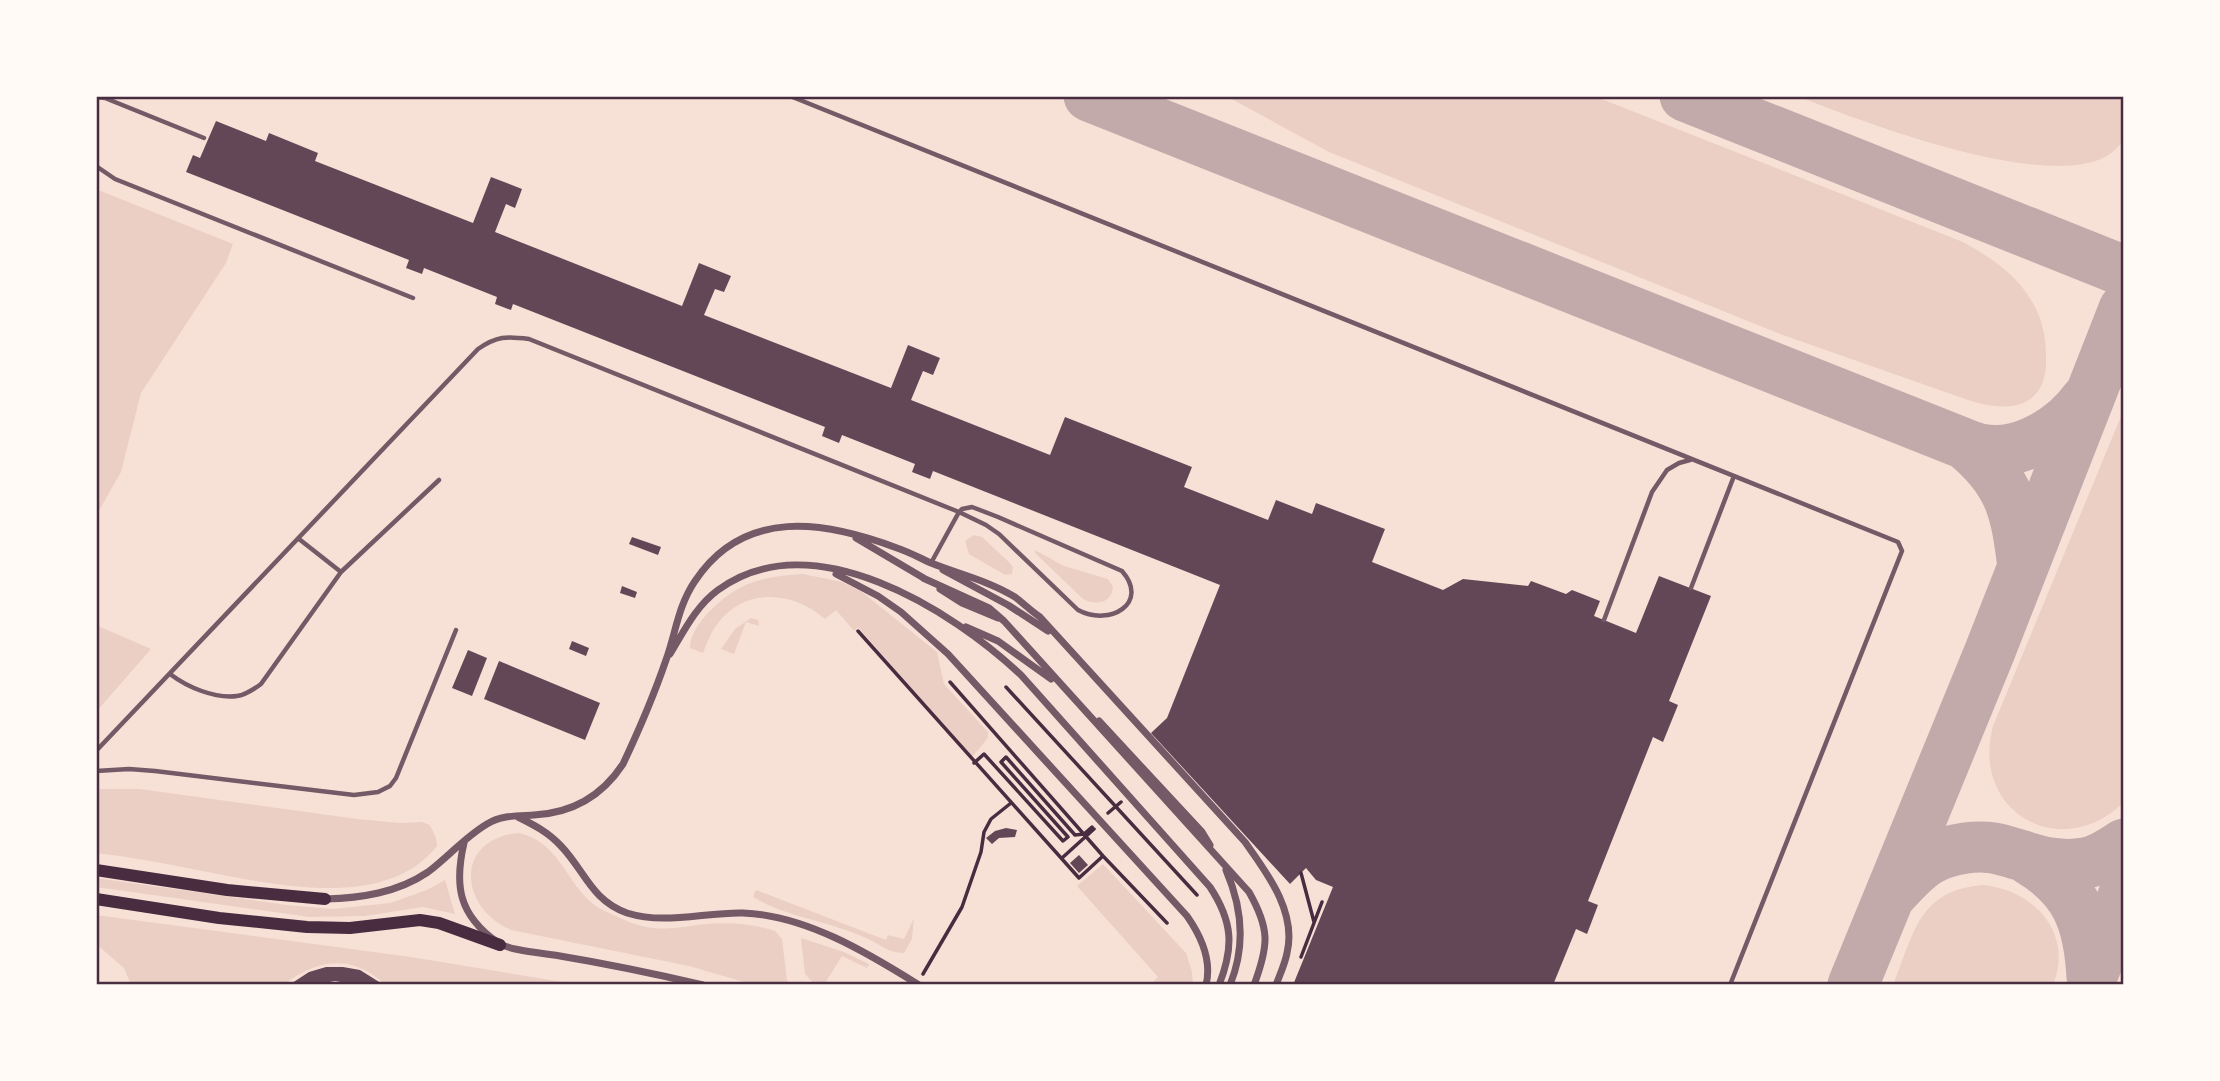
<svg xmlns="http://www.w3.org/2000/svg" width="2220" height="1081" viewBox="0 0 2220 1081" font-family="'Playfair Display',serif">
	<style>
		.green { fill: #ebcfc5 }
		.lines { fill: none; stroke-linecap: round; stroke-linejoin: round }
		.taxiway { stroke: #c3aaaa; stroke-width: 51 }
		.building { fill: #644757 }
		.path { stroke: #4a2c40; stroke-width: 3.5 }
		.service { stroke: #755966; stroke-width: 4.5 }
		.minor { stroke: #755966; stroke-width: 7 }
		.primary { stroke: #4a2c40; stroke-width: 12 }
		.neatline { fill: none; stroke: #4a2c40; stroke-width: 2.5 }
	</style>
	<rect width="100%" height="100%" fill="#f7e1d7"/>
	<path class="green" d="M1226 96H1594L1963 242C1990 257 2015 273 2031 300 2042 317 2046 337 2046 357 2048 408 2010 414 1968 400L1780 334 1329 152Z
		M1797 96H2124C2124 109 2128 133 2121 143 2078 207 1856 119 1797 96Z
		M96 189 233 244 226 263 141 393 121 472 96 516Z
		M2124 409V802C2061 864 1970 812 1993 726Z
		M974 535 982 537 1010 563 1013 567 1012 574 1005 575 969 554 965 541Z
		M1035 550 1064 566 1108 579 1113 587C1112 603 1096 606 1083 599L1035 553Z
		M803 574 842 582 862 592 937 652 944 684 988 732V738L972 757 858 627 854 631 836 610 825 619C794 592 746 586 718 623 711 632 707 643 703 653L690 648C690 623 726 593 748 584 766 577 784 575 803 574Z
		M751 618 758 620 759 626 746 622 734 654 721 649 735 629Z
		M96 625 151 649 96 712Z
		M96 789H140L357 819 400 823 422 822 430 825 436 838 437 846C385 913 267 883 197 870 164 863 130 857 96 853Z
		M518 833C565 842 567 895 607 912 620 918 634 925 647 927 667 931 687 926 706 924 727 922 755 924 775 931L782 939 787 980 790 985H754L689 966 511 930C459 908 454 839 518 833Z
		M1103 864 1186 953 1192 972 1193 985H1155L1153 982 1158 977 1077 886Z
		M96 878 287 905 333 909 390 903 427 890 445 880 455 914 423 907 365 916 309 917 96 887Z
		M1983 885C2034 890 2074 933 2053 985H1893C1914 934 1918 890 1983 885Z
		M756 890 886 940 888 935 904 939 914 918 912 939 904 953C889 953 881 945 868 939 831 921 788 918 753 897Z
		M96 915 411 957 581 985H385C354 954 316 958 284 985H131L124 968 96 944Z
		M801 938 844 952 869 964 867 968 842 956 824 985H815L805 974Z"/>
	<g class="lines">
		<path class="taxiway" d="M1089 96 1965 444C2011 482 2016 511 2023 567
			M1685 96 2124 271
			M1965 444C2009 464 2061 434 2087 398
			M2028 859C2077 888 2089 922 2092 977
			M1891 895C1902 883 1913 870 1927 861 1947 848 1982 843 2006 851 2034 859 2054 868 2085 863 2099 861 2112 852 2124 844
			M2092 976 2124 894
			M1853 985 1990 651 2124 309"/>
	</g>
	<path class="building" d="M216 121 266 141 269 133 318 153 315 161 473 223 491 177 522 189 515 208 506 204 495 232 682 306 699 263 731 276 724 292 715 289 704 315 891 388 908 345 940 358 933 375 923 371 911 400 1050 455 1065 417 1192 467 1184 487 1268 520 1276 500 1312 514 1316 503 1385 529 1372 562 1443 590 1463 579 1528 586 1531 581 1566 594 1572 590 1600 601 1594 616 1636 633 1659 576 1711 596 1669 701 1678 705 1663 742 1653 737 1588 901 1598 905 1587 934 1576 929 1553 985H1293L1333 887 1316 880 1306 868 1290 884 1151 733 1167 718 1220 585 933 471 930 479 912 472 915 464 842 435 839 443 822 436 825 427 513 304 511 310 495 304 497 297 424 268 422 274 406 268 409 260 186 172 193 155 200 158Z
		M632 537 661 547 658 555 629 544Z
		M622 586 637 592 635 598 620 593Z
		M572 641 589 648 586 656 569 649Z
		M468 650 487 658 472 696 452 688Z
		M499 661 600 703 585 740 484 699Z
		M1006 828 1017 830 1015 837 999 838 992 844 986 838 995 831Z
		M1079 855 1088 865 1079 873 1070 863Z
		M326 967H343L360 970 384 985H358L335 981 314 985H289L309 972Z"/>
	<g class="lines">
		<path class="path" d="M858 631 1079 878 1103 856
			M950 682 1103 856 1167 923
			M1006 687 1197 895
			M974 763 984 754 1063 841 1068 837 1001 762 1006 757 1075 835 1084 834 1092 827
			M1108 813 1121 802
			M1062 858 1094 829
			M1301 873 1314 922
			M1301 957 1322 902
			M923 974 962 907 981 852 984 832 991 819 1011 803"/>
		<path class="service" d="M790 96 1898 542 1902 551 1900 556 1730 985
			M96 97 105 98 204 138
			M96 166 115 179 413 298
			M972 507 998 517 1122 571C1150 603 1110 627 1078 610L999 534 986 525 959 512 962 509Z
			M341 572 439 480
			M1691 588 1734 476
			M1604 620 1652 492 1667 470 1679 463 1690 460
			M170 674C187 687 215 699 237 696 246 695 254 689 261 684L341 572 299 539
			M96 751 478 349C497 336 506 336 529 339L959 512 931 563
			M96 771 129 769 155 771 354 795 378 792 390 786 396 778 456 630"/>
		<path class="minor" d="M856 538 927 580
			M943 570 1008 605 1048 631
			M836 574 878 596 901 612 948 654 1187 916C1201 936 1212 961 1206 985
			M923 578 989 608 1004 621 1249 892C1270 929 1269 945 1254 985
			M940 589 962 603 998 618
			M966 627 998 641 1051 679
			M670 654C684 631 696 606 718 590 812 521 952 610 1021 675L1210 887C1233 922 1234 947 1219 985
			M1099 721 1202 832 1210 845
			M518 817C534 825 548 832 561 846 585 871 591 900 627 913 665 925 705 912 743 913 805 915 868 953 919 985
			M464 843C454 886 459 915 497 942 509 951 544 953 560 956 608 964 656 974 703 985
			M1226 870C1242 907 1246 946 1230 985
			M325 899C361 898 397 893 428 872 448 857 465 837 487 824 502 815 517 816 534 815 573 813 602 796 623 764 639 730 654 695 666 660 676 632 678 606 695 581 744 507 825 521 897 548 909 552 920 558 931 563 959 574 989 581 1015 597 1023 603 1031 611 1040 617L1245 842C1267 873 1297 912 1287 953 1285 964 1280 974 1276 985"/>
		<path class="primary" d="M96 870 227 890 325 899
			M96 899 219 918 307 927 350 928 420 920 439 923 500 945"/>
	</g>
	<rect width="2220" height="1081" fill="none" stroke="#fffaf5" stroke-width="196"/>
	<rect x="98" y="98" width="2024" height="885" class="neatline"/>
</svg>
